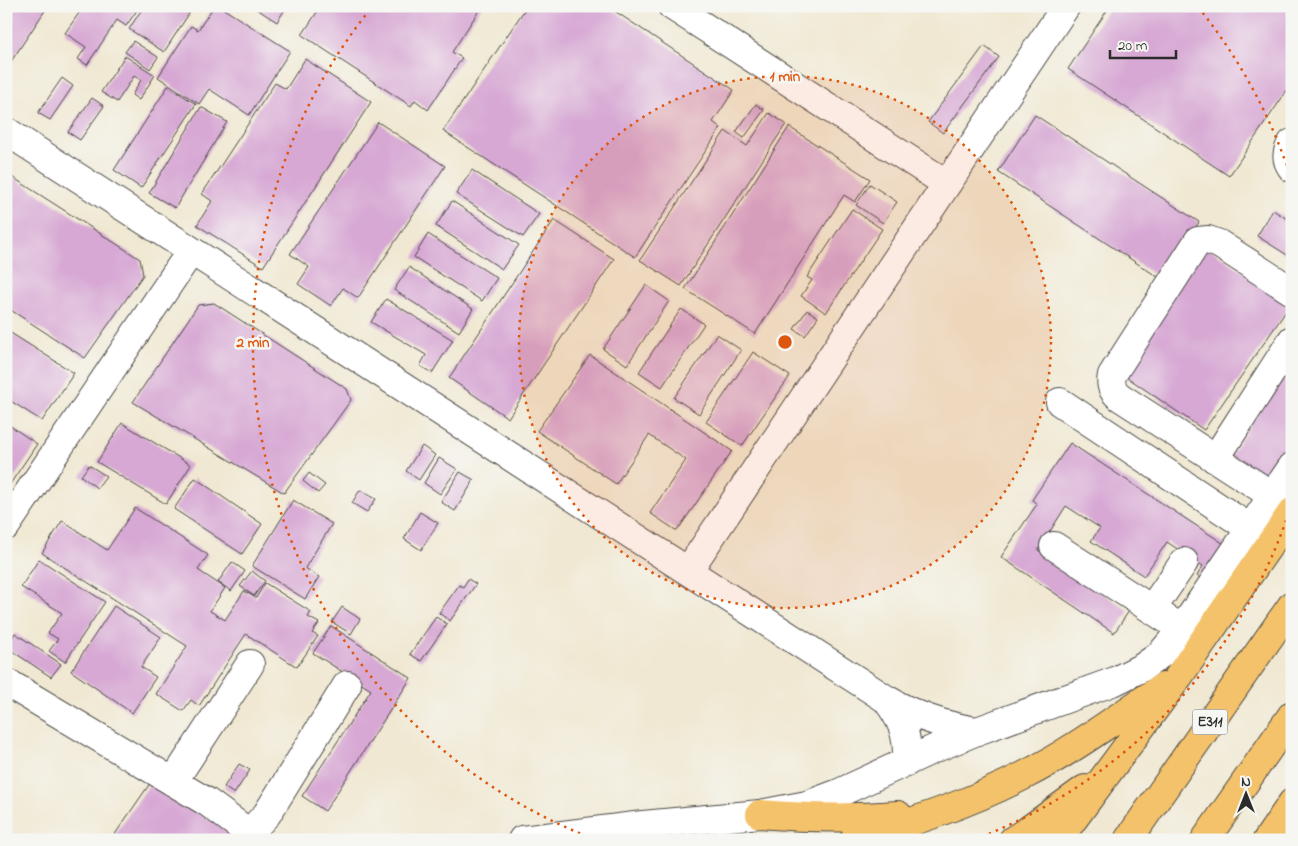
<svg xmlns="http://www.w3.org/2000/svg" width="1298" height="846" viewBox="0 0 1298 846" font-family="'Indie Flower',sans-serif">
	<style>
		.building { fill: #d7a8d4 }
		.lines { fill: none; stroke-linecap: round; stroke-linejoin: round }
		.minor-casing { stroke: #494744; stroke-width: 30 }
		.highway-casing { stroke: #494744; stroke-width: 30 }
		.minor { stroke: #fff; stroke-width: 28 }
		.highway { stroke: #f4c26a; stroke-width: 28 }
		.ring { fill: none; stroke: #df570e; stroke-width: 2.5; stroke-dasharray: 2.5 5 }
		.labels { text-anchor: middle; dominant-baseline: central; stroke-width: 5; stroke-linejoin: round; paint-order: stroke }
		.shield { fill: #f6f6f2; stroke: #686867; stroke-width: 1 }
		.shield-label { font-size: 15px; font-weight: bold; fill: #2b2b2b }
		.centre { fill: #df570e; stroke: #f6f6f2; stroke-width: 2.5 }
		.ring-label { font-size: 15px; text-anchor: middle; font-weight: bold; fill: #df570e; stroke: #f6f6f2; stroke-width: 5; stroke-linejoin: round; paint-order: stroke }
	</style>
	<rect width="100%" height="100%" fill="#f6f6f2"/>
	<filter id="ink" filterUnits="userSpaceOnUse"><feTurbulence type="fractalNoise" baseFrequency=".02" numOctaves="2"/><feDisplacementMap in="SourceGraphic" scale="10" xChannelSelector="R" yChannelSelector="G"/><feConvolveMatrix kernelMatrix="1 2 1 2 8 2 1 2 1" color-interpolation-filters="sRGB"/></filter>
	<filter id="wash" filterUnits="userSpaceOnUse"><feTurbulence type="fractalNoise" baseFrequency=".0096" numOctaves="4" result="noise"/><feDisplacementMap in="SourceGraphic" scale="20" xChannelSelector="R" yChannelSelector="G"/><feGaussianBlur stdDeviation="1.12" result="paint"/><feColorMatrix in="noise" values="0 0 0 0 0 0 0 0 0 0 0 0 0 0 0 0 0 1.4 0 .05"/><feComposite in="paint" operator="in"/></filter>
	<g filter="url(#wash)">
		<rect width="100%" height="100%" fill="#f0e8d2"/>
		<g id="blocks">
			<path class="building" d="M6 6H48L6 69Z
				M84 6H140L126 26 117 20 87 65 78 59 86 47 65 33Z
				M144 6H194L164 52 129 29Z
				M214 6H219L290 51 249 115 209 89 199 104 158 77 191 26 198 30Z
				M252 6H287L277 22Z
				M321 6H482L452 52 462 58 428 110 415 100 411 106 302 35Z
				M527 6H607L734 90 713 122 721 128 635 257 443 131Z
				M1110 6H1292V83L1229 176 1068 69Z
				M133 41 158 57 150 69 125 52Z
				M984 46 999 57 943 133 928 122Z
				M125 56 155 75 139 100 132 95 141 80 134 76 117 102 101 92Z
				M305 59 371 102 263 267 197 225 212 201 202 194 275 83 286 89Z
				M62 78 73 86 50 120 38 113Z
				M168 86 196 104 141 188 114 170Z
				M92 98 104 106 80 140 68 132Z
				M756 104 764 110 744 138 736 132Z
				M201 107 227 122 175 208 149 193Z
				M769 113 786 124 681 286 640 260 725 131 747 146Z
				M1035 115 1199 222 1161 279 998 172Z
				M378 122 445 166 358 298 343 288 331 306 298 284 309 267 290 254Z
				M789 127 870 179 855 202 844 195 755 334 685 289Z
				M472 170 539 214 523 237 456 194Z
				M6 173 140 259 143 275 85 358 6 307Z
				M870 184 897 202 883 223 856 205Z
				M452 201 519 245 502 269 436 226Z
				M852 209 882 229 826 313 801 296 812 280 807 277Z
				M1273 210 1292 222V258L1257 236Z
				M554 220 614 259 508 418 449 378Z
				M428 234 497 278 482 301 414 257Z
				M1204 245 1291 304 1204 430 1118 371Z
				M409 267 473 309 459 332 394 290Z
				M646 285 669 301 627 365 603 349Z
				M386 299 453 340 432 373 420 366 426 355 371 322Z
				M214 303 347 389 351 400 284 493 133 402 198 305Z
				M681 309 704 324 662 387 639 372Z
				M807 310 818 317 805 336 794 329Z
				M6 330 74 373 42 421 6 398Z
				M717 334 741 350 699 414 674 398Z
				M753 352 790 376 742 446 706 422Z
				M590 355 732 451 677 531 650 513 686 460 649 435 616 484 537 431Z
				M1292 362V452L1271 484 1228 459Z
				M6 423 37 444 6 490Z
				M122 423 191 465 166 504 97 462Z
				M1070 443 1235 551 1211 585 1197 576 1203 566 1167 542 1144 576 1091 541 1100 528 1066 506 1038 550 1129 611 1114 633 1001 557 1037 504 1032 500Z
				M422 446 435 455 419 480 406 471Z
				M439 458 457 469 440 494 424 483Z
				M89 465 106 476 97 488 81 476Z
				M460 472 474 480 455 511 441 502Z
				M309 473 325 485 318 493 303 481Z
				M195 478 262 524 242 554 174 509Z
				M360 490 376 499 367 512 352 503Z
				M293 500 332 524 305 568 319 577 305 599 252 566Z
				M135 508 208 555 198 570 225 588 210 611 225 620 244 591 256 598 265 583 311 612 308 617 319 623 312 633 318 636 297 667 246 634 199 706 191 700 183 711 156 694 187 646 42 553 62 521 107 550Z
				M420 512 438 523 421 550 404 539Z
				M39 559 105 602 65 662 49 651 58 639 48 633 62 613 21 587Z
				M232 562 245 571 231 591 218 582Z
				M252 571 265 581 254 596 240 586Z
				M468 579 476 584 450 621 439 613 459 585 463 587Z
				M114 606 161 637 141 667 156 677 132 713 71 671Z
				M342 607 360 619 351 634 332 622Z
				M436 617 447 624 421 661 410 654Z
				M331 626 411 678 325 811 302 796 371 690 313 653Z
				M15 633 61 664 51 677 6 647Z
				M239 764 250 770 234 794 224 787Z
				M151 782 230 832V840H111Z"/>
		</g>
	</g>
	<g filter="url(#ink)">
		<use href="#blocks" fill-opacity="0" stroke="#494744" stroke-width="1"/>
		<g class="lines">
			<g class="minor-casing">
				<path id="minor" d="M672 6 947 184
					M6 131 886 699C915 716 944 726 977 731
					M1292 143C1287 151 1285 159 1292 168
					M1060 402 1251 529
					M1215 459 1292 340
					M1273 496 1120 397C1112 391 1110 384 1112 375L1198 241 1208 240 1219 244 1292 291
					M6 526 191 251
					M1054 546 1182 629
					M688 571 1066 6
					M1152 609 1184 562
					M6 682 207 802 237 824 254 840
					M886 699C902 720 908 734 907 762
					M173 782 250 664
					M248 834 267 814 347 685
					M522 840 643 825 760 814 807 805 839 793 936 748 977 731 1115 681 1143 667 1161 654 1182 629 1292 467"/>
			</g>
			<g class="highway-casing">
				<path id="highway" d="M760 814C806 818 851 819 898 815
					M854 840C913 822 971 803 1025 775 1074 750 1117 717 1163 687
					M1013 840 1027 831 1085 789
					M1058 840 1179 676 1292 512
					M1128 840 1292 605
					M1205 840 1292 715
					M1267 840 1292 803"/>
			</g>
			<use href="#minor" class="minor"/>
			<use href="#highway" class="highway"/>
		</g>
	</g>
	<circle cx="785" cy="342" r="266" fill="#df570e" fill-opacity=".12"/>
	<g class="ring">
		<circle cx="785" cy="342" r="266"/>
		<path d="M1291 506A532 532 0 0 1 976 839M594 839A532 532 0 0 1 372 7M1198 7A532 532 0 0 1 1291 178"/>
	</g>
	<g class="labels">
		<rect class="shield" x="1192.5" y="709.5" width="35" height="25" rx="4"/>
		<g class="shield-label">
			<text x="1210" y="722">E311</text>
		</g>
	</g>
	<circle cx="785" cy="342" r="8" class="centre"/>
	<g class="ring-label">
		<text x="785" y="81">1 min</text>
		<text x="253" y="347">2 min</text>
	</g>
	<rect width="1298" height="846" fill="none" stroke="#f6f6f2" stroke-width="25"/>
	<g transform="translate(1246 794)" stroke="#f6f6f2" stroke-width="4" paint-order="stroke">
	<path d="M0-4L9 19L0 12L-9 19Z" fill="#2b2b2b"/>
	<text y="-8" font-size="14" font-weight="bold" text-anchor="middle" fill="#2b2b2b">N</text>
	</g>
	<path d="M1110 50v8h66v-8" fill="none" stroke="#2b2b2b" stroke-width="2.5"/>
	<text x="1118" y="50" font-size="15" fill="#2b2b2b" stroke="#f6f6f2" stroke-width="4" paint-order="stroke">20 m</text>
</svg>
